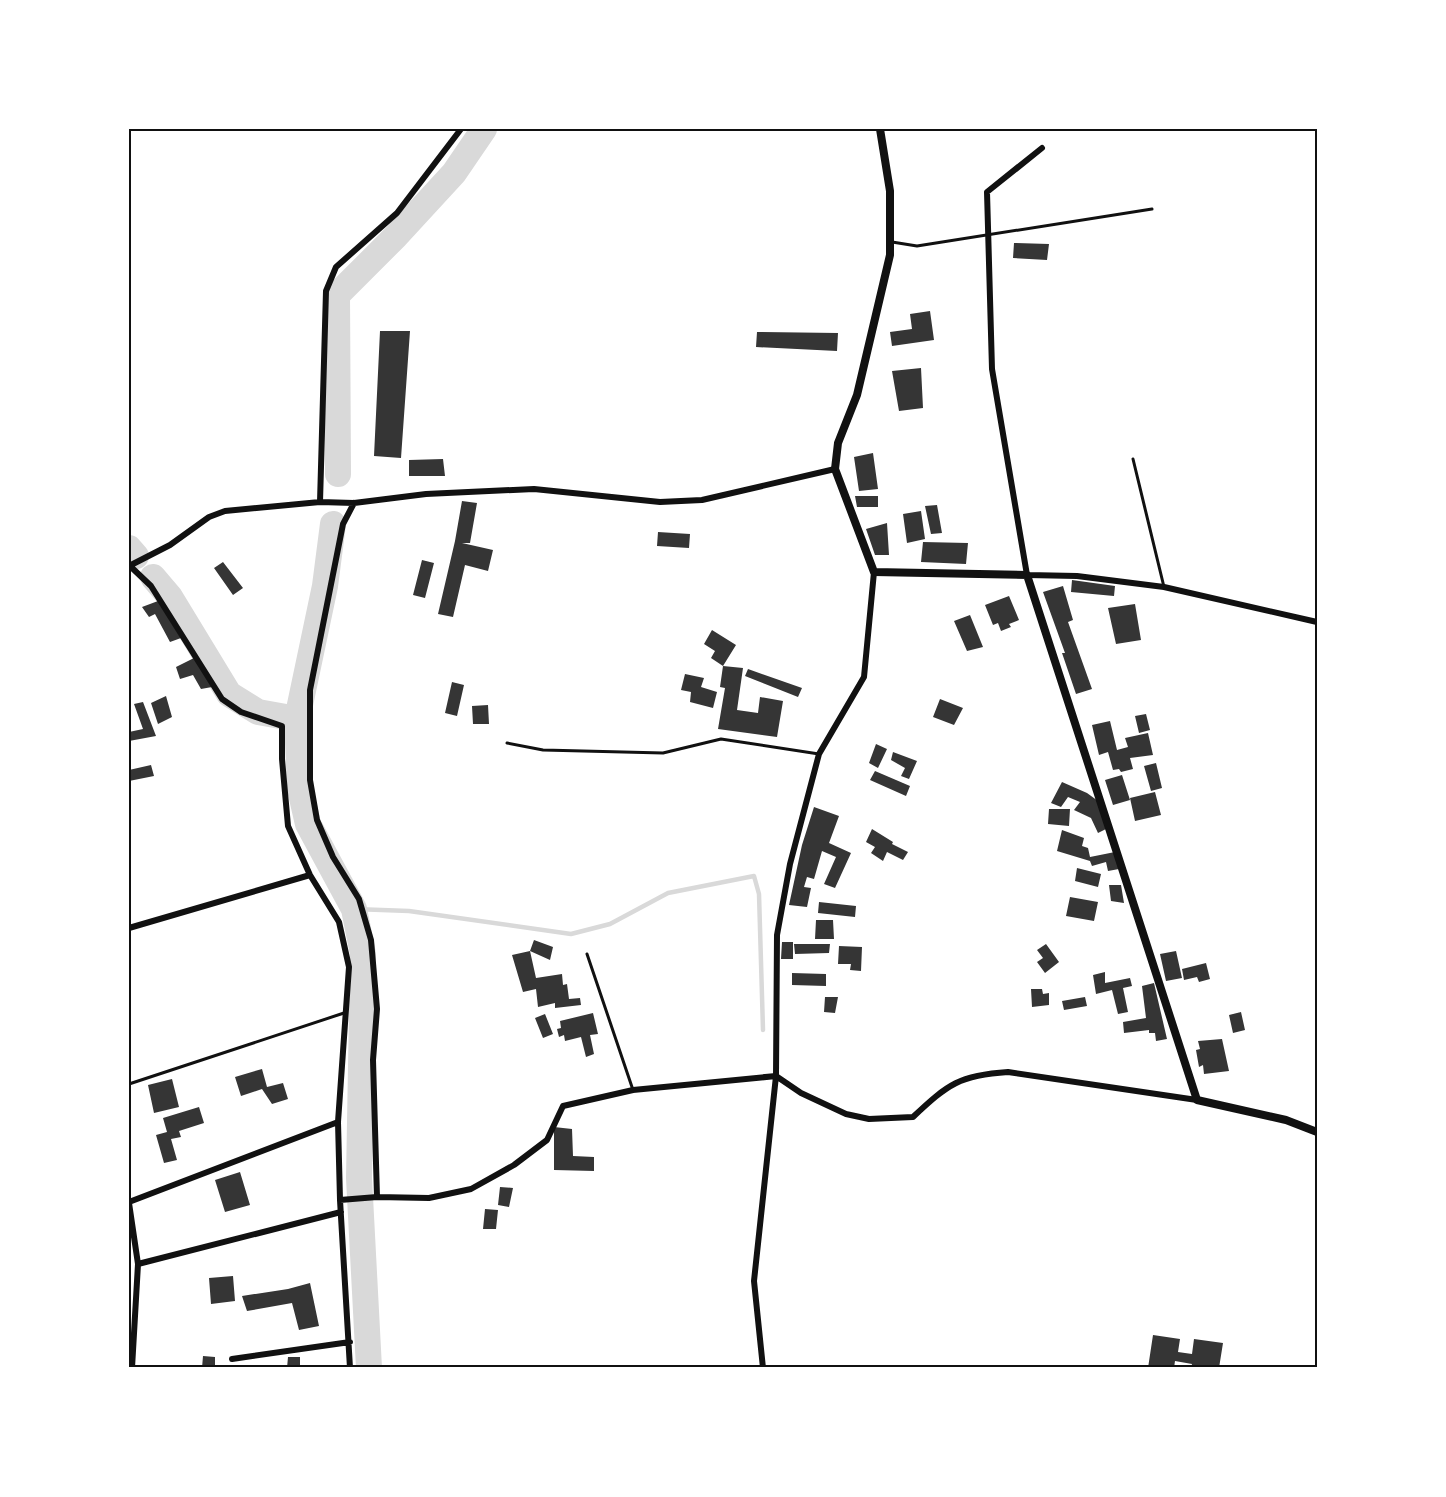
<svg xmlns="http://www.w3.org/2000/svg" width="1446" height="1497" viewBox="0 0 1446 1497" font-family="'Fira Sans Condensed',sans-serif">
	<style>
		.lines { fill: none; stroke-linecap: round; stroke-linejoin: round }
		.stream { stroke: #d9d9d9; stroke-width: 4.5 }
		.river { stroke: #d9d9d9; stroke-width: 26 }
		.building { fill: #353535 }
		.service { stroke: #111; stroke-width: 3 }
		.minor { stroke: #111; stroke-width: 6 }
		.tertiary { stroke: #111; stroke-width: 8 }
		.neatline { fill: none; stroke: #111; stroke-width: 2 }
	</style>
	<rect width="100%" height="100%" fill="#fff"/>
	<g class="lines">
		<path class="stream" d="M354 909 409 911 571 934 610 924 668 893 754 876 759 894 763 1030"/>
		<path class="river" d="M338 474 337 295 396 236 454 173 484 129
			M333 524 325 586 297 719 300 789 308 824 354 909 363 954 359 1178 369 1368
			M129 548 136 556
			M153 577 170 597 229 694 258 712 297 719"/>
	</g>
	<path class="building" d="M1014 243 1049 244 1047 260 1013 258Z
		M930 311 934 340 892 346 890 332 912 329 910 314Z
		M380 331H410L401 458 374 456Z
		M757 332 838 333 837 351 756 347Z
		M921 368 923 408 899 411 892 371Z
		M873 453 878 489 859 491 854 457Z
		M443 459 445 476H409V460Z
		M855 496H878V507H857Z
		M462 501 477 503 470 543H462L493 550 488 571 465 565 453 617 438 614 455 541Z
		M937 505 942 533 931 534 925 506Z
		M921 511 925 539 907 543 903 514Z
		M887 523 889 555H875L866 529Z
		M658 532 690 534 689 548 657 546Z
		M923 542 968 543 966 564 921 562Z
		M422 560 434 563 425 598 413 595Z
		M223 562 243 588 233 595 214 568Z
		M1072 580 1115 586 1114 596 1071 592Z
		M1063 586 1073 620 1068 622 1092 689 1076 694 1062 653H1065L1043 592Z
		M1009 596 1019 620 1009 624 1011 627 1001 631 998 623 993 625 985 605Z
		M158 601 181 638 170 642 155 614 149 617 142 607Z
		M1135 604 1141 640 1116 644 1108 608Z
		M970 615 983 647 967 651 954 621Z
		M712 630 736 645 723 666 711 658 715 651 704 644Z
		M194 658 212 687 201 689 193 675 180 679 176 667Z
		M723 666 743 668 737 710 758 713 760 697 783 701 777 737 718 729 725 688 720 687Z
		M748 669 802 688 798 697 745 676Z
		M685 674 704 678 701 687 717 692 713 708 690 702 691 692 681 690Z
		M452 682 464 685 457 716 445 713Z
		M166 696 172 717 158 724 151 703Z
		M940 699 963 708 954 725 933 717Z
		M143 702 156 736 129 741V732L143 729 134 704Z
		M488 705 489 724H473L472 706Z
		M1146 714 1150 730 1139 733 1135 716Z
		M1110 721 1117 750 1128 747 1125 738 1148 733 1153 755 1130 758 1133 769 1121 772 1119 769 1113 770 1108 752 1099 755 1092 725Z
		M876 744 887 749 878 768 869 763Z
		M893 752 917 761 909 779 901 776 905 768 891 760Z
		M1156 763 1162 788 1151 791 1144 766Z
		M151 765 154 776 129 781V770Z
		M875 771 910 786 906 796 870 780Z
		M1122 775 1130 800 1113 805 1105 780Z
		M1062 782 1087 793 1098 801 1108 828 1098 833 1091 818 1074 810 1080 802 1068 797 1061 807 1051 803Z
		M1155 792 1161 815 1135 821 1130 798Z
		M814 807 839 816 829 843 851 853 835 888 824 884 836 857 822 851 814 879 807 877 804 887 811 888 807 907 789 905 802 845Z
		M1049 809H1070L1069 826 1048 824Z
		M872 829 893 842 892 844 908 852 903 860 887 852 883 861 871 853 875 847 866 842Z
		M1062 830 1084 838 1082 846 1088 848 1090 857 1115 852 1119 869 1108 871 1106 862 1092 866 1090 861 1057 851Z
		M1077 868 1101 874 1098 887 1075 881Z
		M1109 885H1121L1124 903 1111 901Z
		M1070 897 1098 902 1094 921 1066 916Z
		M819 902 856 906 855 917 818 913Z
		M816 920H833L834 939H815Z
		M534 940 553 947 550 960 530 951Z
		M782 942H793V959H781Z
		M794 944H830L829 953 795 954Z
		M1046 944 1059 962 1045 973 1037 962 1043 958 1037 950Z
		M839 946 862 947 861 971 850 970 851 964H838Z
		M530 951 536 978 562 974 563 985 567 984 569 999 580 998 581 1005 555 1008V1003L538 1007 536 989 523 992 512 955Z
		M1176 951 1182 978 1166 981 1160 954Z
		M1206 963 1210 979 1199 982 1197 977 1184 980 1182 969Z
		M1105 972V983L1130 978 1132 986 1123 988 1128 1012 1118 1014 1112 990 1096 994 1093 975Z
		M792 973 826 974V986L792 985Z
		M1154 983 1167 1039 1156 1041 1155 1033H1149V1030L1124 1033 1123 1022 1146 1018 1142 986Z
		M1031 989H1042L1043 994 1049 993V1005L1032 1007Z
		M825 997H838L835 1013 824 1012Z
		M1085 997 1087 1006 1064 1010 1062 1001Z
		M1241 1012 1245 1030 1233 1033 1229 1015Z
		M593 1013 598 1034 590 1035 594 1054 586 1057 581 1037 565 1041 564 1035 559 1037 557 1029 561 1028 560 1021Z
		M545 1014 553 1034 543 1038 535 1018Z
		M1222 1039 1229 1071 1204 1074 1203 1065 1199 1067 1196 1050 1200 1049 1198 1041Z
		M262 1069 267 1087 283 1083 288 1099 272 1104 262 1089 241 1096 235 1077Z
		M172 1079 179 1107 154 1113 148 1085Z
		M199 1107 204 1123 179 1131 181 1137 171 1139 177 1160 164 1163 156 1135 167 1132 163 1118Z
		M554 1127 572 1129 573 1156 594 1157V1171L554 1170Z
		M240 1172 250 1205 225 1212 215 1180Z
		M500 1187 513 1188 509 1207 498 1205Z
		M485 1209 498 1210 496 1229H483Z
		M233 1276 235 1301 211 1304 209 1278Z
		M310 1283 319 1326 299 1330 292 1303 247 1311 242 1296 288 1289Z
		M1153 1335 1180 1339 1178 1352 1192 1354 1194 1339 1223 1343 1219 1368H1191L1192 1364 1175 1361 1174 1368H1148Z
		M203 1356 215 1357V1368H202Z
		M288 1357H300V1368H287Z"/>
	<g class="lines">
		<path class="service" d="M892 242 917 246 1152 209
			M1133 459 1164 587
			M507 743 543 750 663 753 721 739 819 754
			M587 954 633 1090
			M129 1084 344 1013"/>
		<path class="minor" d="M1042 148 987 192 992 369 1027 575 1077 576 1164 587 1317 622
			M320 502 326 291 336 267 397 213 461 129
			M354 503 343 524 310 690V780L317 820 333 857 359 899 371 940 377 1009 373 1060 377 1197
			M129 566 170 545 209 517 225 511 320 502 354 503 426 494 534 489 660 502 702 500 835 469
			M130 566 151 586 222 699 241 712 282 726V759L288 826 310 875 339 922 349 967 338 1122 340 1200 350 1368
			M129 928 310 875
			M340 1200 377 1197 429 1198 471 1189 514 1165 547 1140 563 1106 633 1090 776 1076 801 1093 846 1114 869 1119 913 1117C948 1084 960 1075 1008 1072L1197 1100
			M129 1202 338 1122
			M129 1203 138 1264 132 1368
			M138 1264 341 1212
			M232 1359 350 1342
			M763 1368 754 1281 776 1076 777 935 790 864 819 754 864 677 874 572"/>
		<path class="tertiary" d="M880 129 890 191V255L857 395 838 443 835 469 874 572 1027 575 1197 1100 1286 1120 1317 1132"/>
	</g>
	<rect width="1446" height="1497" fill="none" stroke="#ffffff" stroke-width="261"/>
	<rect x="130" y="130" width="1186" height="1236" class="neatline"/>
</svg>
